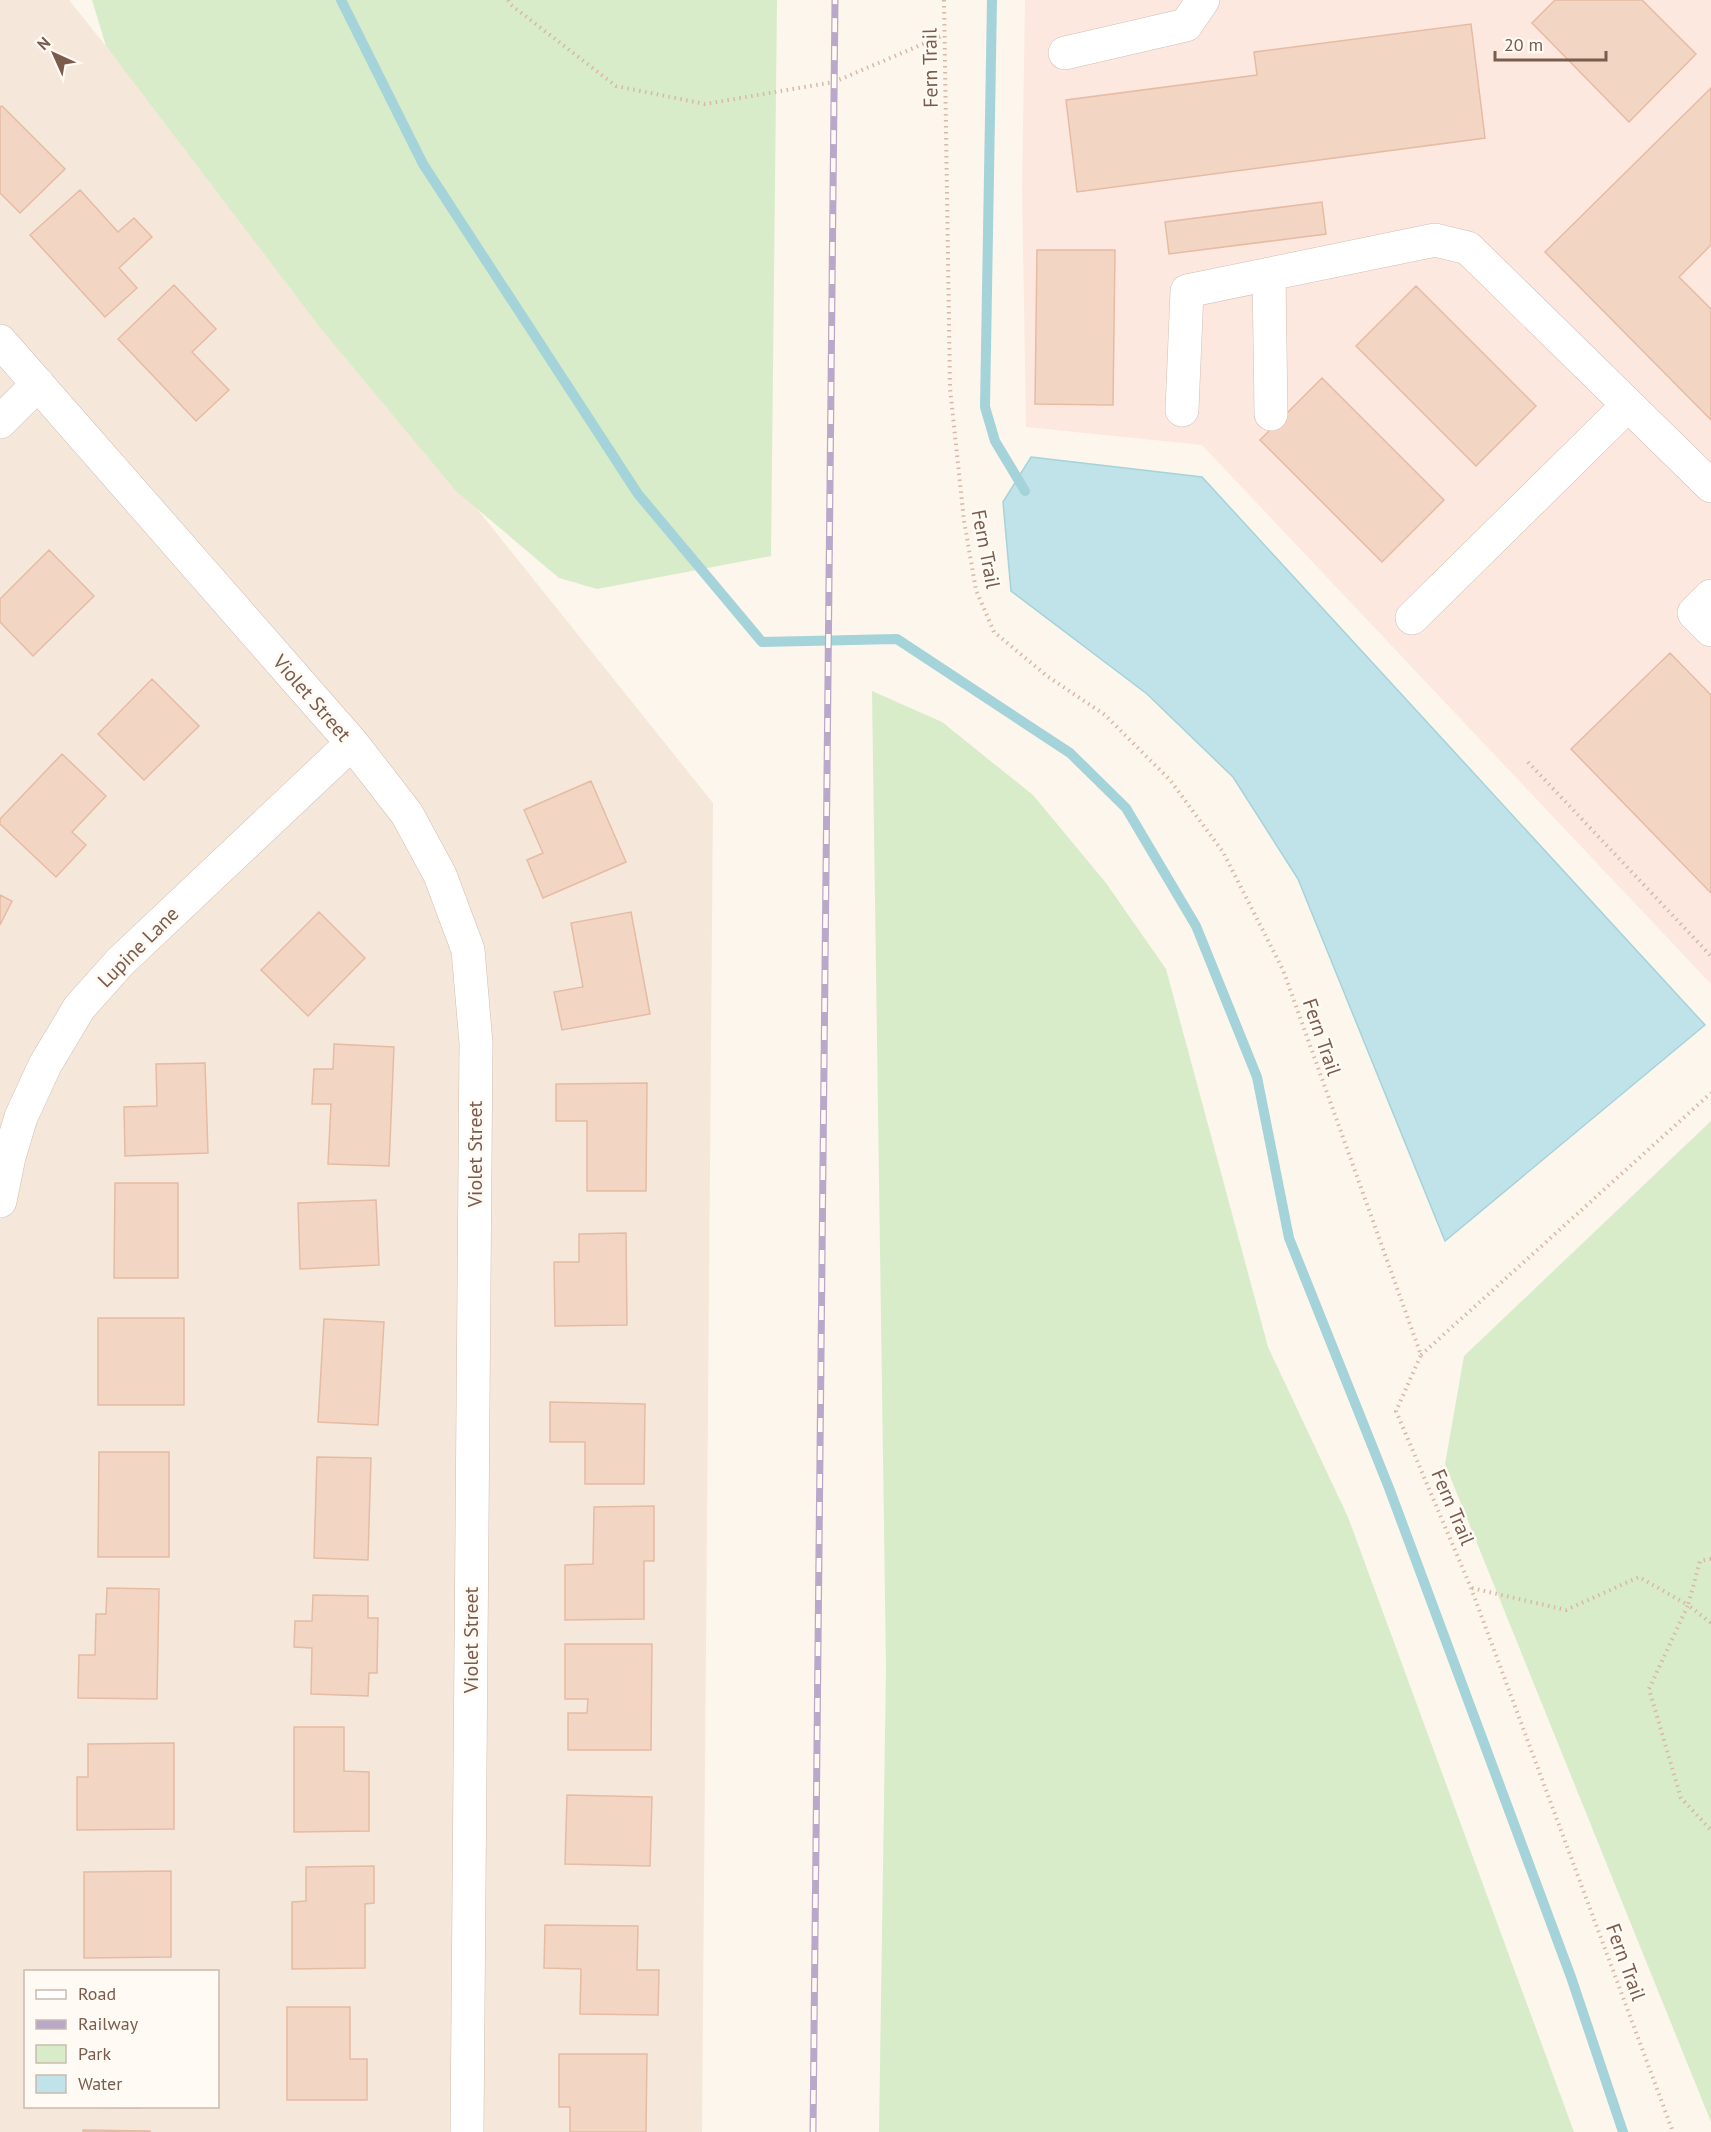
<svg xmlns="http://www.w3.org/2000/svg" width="1711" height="2132" viewBox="0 0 1711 2132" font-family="'PT Sans',sans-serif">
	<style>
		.residential { fill: #f5e8da; fill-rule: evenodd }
		.commercial { fill: #fde8e0 }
		.green { fill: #d8ecc9 }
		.water { fill: #bfe3e8; stroke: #a5d3da; stroke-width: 1.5 }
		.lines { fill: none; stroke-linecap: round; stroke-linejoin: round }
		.stream { stroke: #a5d3da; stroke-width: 10 }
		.building { fill: #f3d5c3; stroke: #e6bba3; stroke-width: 1.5 }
		.minor-casing { stroke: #d1beb0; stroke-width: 34 }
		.path { stroke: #d9b8a5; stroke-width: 4; stroke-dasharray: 1.5 4.5; stroke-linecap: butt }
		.minor { stroke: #fff; stroke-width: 33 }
		.rail-casing { stroke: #b9a8c9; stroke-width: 7 }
		.rail { stroke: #fffaf3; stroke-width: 4.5; stroke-dasharray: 14; stroke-linecap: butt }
		.labels { text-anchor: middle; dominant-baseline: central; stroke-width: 5; stroke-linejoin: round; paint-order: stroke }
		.street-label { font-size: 20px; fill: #7a5c4d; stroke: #fffaf3 }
	</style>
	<rect width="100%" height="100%" fill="#fdf6ec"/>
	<path class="residential" d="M0 0H69L713 803 702 2132H0ZM26 1972H218V2106H26Z"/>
	<path class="commercial" d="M1025 0H1711V984L1202 445 1026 427 1022 188Z"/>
	<path class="green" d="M92 0H777L771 556 597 589 559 578 456 491 322 330 106 46Z
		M872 691 942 722 1033 795 1106 883 1166 969 1268 1347 1348 1517 1574 2132H879L886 1668Z
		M1711 1121V2122L1445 1464 1464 1356Z"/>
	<path class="water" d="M1031 457 1202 477 1705 1025 1445 1241 1298 879 1233 777 1147 694 1011 591 1003 502Z"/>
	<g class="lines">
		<path class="stream" d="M341 0 423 164 638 494 762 642 897 639 1070 753 1126 808 1196 926 1257 1077 1289 1238 1389 1488 1571 1977 1623 2132
			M992 0 985 407 995 441 1025 491"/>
	</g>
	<path class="building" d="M1555 0H1642L1696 54 1629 122 1532 23Z
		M1471 24 1485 138 1077 192 1066 100 1257 75 1254 52Z
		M1711 88V245L1679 277 1711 309V420L1545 252Z
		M2 106 65 169 20 213 0 193V107Z
		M80 190 118 232 134 218 152 237 119 268 137 288 105 317 30 235Z
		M1322 202 1326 234 1169 254 1165 222Z
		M1037 250H1115L1113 405 1035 404Z
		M174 285 216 329 192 352 229 390 196 421 118 339Z
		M1416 286 1536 406 1476 466 1356 346Z
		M1322 378 1444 500 1382 562 1260 440Z
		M49 550 94 596 33 656 0 622V599Z
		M1670 653 1711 695V893L1571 749Z
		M152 679 199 726 144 780 98 734Z
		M62 754 106 796 72 832 86 845 56 877 0 824V819Z
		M591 781 626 862 543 898 527 860 543 853 524 810Z
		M0 895 12 901 0 925Z
		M319 912 365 958 308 1016 261 970Z
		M631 912 650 1014 562 1030 554 992 583 987 571 923Z
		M334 1044 394 1047 389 1166 328 1164 331 1104H312L314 1069H333Z
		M205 1063 208 1153 125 1156 124 1107 157 1106 156 1064Z
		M647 1083 646 1191H587V1121H556V1084Z
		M115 1183H178V1278H114Z
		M376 1200 379 1265 300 1269 298 1203Z
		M626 1233 627 1325 555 1326 554 1262H579V1234Z
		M98 1318H184V1405H98Z
		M324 1319 384 1322 378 1425 318 1422Z
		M550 1402 645 1404 644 1484H585V1442H550Z
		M99 1452H169V1557H98Z
		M317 1457 371 1458 368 1560 314 1558Z
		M654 1506V1561H644V1619L565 1620V1565L593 1564 594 1507Z
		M107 1588 159 1589 157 1699 78 1698 79 1655H95L96 1614H106Z
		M313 1595 368 1596V1618H378L377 1673H369L368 1696 311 1694 312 1648 294 1647 295 1621H312Z
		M565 1644H652L651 1750H568V1713H587L588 1699H565Z
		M294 1727H344V1771L369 1772V1831L294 1832Z
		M174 1743V1829L77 1830V1777H88V1744Z
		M567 1795 652 1797 650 1866 565 1864Z
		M374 1866V1903L365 1904V1968L292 1969V1902L306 1901V1867Z
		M171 1871V1957L84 1958V1872Z
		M545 1925 638 1926 637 1970H659L658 2015 580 2014 581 1969 544 1968Z
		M287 2007H350V2059H367V2100H287Z
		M559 2054H647L646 2132H570V2107H559Z
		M82 2106H139V2108L82 2107Z
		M83 2130 150 2131V2132H83Z"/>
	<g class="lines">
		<g class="minor-casing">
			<path id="minor" d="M1065 53 1186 25 1203 0
				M1269 274 1271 414
				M0 341 352 743 407 814 440 875 468 950 476 1043 467 2132
				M1182 410 1187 291 1435 240 1468 248 1711 486
				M0 422 38 384
				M1711 596 1694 613 1711 630
				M1412 618 1628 405
				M0 1201 9 1157 21 1117 45 1065 79 1008 120 962 352 743"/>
		</g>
		<path class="path" d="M508 0 511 5 616 86 705 104 834 82 944 35
			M944 0 950 388 964 521 976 590 994 632 1047 676 1105 715 1170 780 1223 852 1283 970 1421 1355 1396 1411 1471 1588 1673 2132
			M1528 762 1711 956
			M1421 1355 1711 1093
			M1711 1559 1700 1561 1688 1605 1711 1623
			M1472 1588 1566 1610 1639 1577 1688 1605 1649 1689 1681 1798 1711 1830"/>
		<use href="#minor" class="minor"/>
		<g class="rail-casing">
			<path id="rail" d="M813 2132 835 0"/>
		</g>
		<use href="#rail" class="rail"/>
	</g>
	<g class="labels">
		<g class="street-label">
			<text transform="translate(930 68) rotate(-91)">Fern Trail</text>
			<text transform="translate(986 549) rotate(79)">Fern Trail</text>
			<text transform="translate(312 698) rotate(49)">Violet Street</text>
			<text transform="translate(138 947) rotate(-45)">Lupine Lane</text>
			<text transform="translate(1322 1037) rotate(71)">Fern Trail</text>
			<text transform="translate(475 1154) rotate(-90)">Violet Street</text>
			<text transform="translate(1453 1507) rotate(67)">Fern Trail</text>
			<text transform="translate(471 1640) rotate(-90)">Violet Street</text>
			<text transform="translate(1626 1962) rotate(70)">Fern Trail</text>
		</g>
	</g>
	<rect x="24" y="1970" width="195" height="138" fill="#fffaf3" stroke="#cabbb1" stroke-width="1.5"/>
	<rect x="36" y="1990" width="30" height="9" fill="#ffffff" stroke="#cabbb1" stroke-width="1.5"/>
	<text x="78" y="2000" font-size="18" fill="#7a5c4d">Road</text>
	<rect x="36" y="2020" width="30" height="9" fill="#b9a8c9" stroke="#cabbb1" stroke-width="1.5"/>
	<text x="78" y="2030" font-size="18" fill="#7a5c4d">Railway</text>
	<rect x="36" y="2045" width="30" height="18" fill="#d8ecc9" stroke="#cabbb1" stroke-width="1.5"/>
	<text x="78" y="2060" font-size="18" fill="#7a5c4d">Park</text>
	<rect x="36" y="2075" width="30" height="18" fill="#bfe3e8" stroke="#cabbb1" stroke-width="1.5"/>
	<text x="78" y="2090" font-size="18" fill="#7a5c4d">Water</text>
	<g transform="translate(54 54) rotate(315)" stroke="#fffaf3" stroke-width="4.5" paint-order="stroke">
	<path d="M0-4.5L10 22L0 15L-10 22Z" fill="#7a5c4d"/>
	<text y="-9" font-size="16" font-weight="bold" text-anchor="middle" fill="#7a5c4d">N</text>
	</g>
	<path d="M1495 51v9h111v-9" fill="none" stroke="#7a5c4d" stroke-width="3"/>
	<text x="1504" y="51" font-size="18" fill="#7a5c4d" stroke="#fffaf3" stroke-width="4.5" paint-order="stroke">20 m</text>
</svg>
